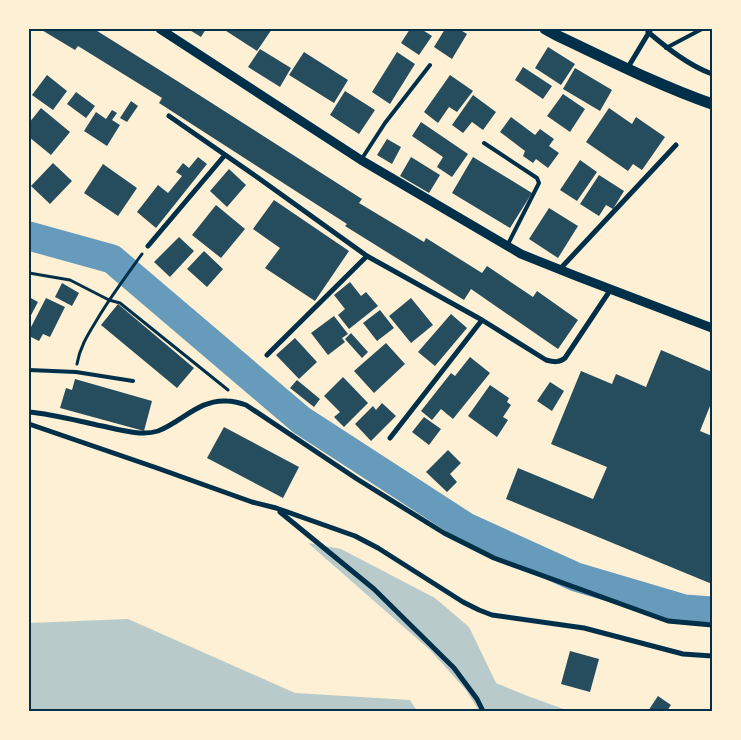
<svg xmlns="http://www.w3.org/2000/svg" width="741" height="740" viewBox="0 0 741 740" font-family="'PT Sans',sans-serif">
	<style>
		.green { fill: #b9caca }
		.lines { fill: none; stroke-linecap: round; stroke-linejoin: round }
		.river { stroke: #669bbc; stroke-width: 29 }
		.building { fill: #264d5e }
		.path { stroke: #003049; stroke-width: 3 }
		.service { stroke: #003049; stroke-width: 4 }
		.minor { stroke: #003049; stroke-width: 5 }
		.tertiary { stroke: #003049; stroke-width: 9 }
		.primary { stroke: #003049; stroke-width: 11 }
		.neatline { fill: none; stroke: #003049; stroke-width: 2 }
	</style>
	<rect width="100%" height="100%" fill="#fdf0d5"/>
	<path class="green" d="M308 543 341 549 435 598 469 627 496 683 525 695 569 711H479L466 690 431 651Z
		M128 619 295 693 410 700 417 711H29V623Z"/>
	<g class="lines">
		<path class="river" d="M29 236 112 259 301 420 466 527 576 577 684 609 712 611"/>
	</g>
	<path class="building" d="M40 29H94L174 79 362 199 359 203 424 242 426 238 482 273 487 266 533 297 537 291 578 320 558 349 471 289 464 300 345 226 347 224 159 103 162 98 78 46 75 50Z
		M188 29H206L201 37Z
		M223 29H272L257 51Z
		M410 29H421L432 36 419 55 401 43Z
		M445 29H459L467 34 452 59 434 47Z
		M548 47 575 64 561 85 535 68Z
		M260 49 291 68 280 87 248 67Z
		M304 52 348 80 334 103 289 75Z
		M397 52 415 64 390 104 372 92Z
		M523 67 552 86 543 99 515 80Z
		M575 68 612 90 600 111 563 89Z
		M47 75 67 91 53 110 32 95Z
		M450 75 473 91 457 112 449 107 438 123 424 112Z
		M345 91 375 110 359 134 330 115Z
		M76 92 95 106 86 118 67 104Z
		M563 94 585 109 570 132 547 116Z
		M473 95 496 112 483 130 472 122 463 133 452 125Z
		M131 101 138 106 127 122 120 118Z
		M41 108 70 132 51 155 29 137V123Z
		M609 108 632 124 636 117 665 137 642 170 633 164 628 171 586 142Z
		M112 110 117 113 112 120 120 125 107 146 84 131 96 112 106 119Z
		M511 117 535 135 540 129 554 139 549 146 559 153 548 168 536 159 533 163 523 156 525 151 500 132Z
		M421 122 468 154 452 177 437 167 443 157 412 136Z
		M387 139 401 147 392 164 377 155Z
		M198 157 207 164 156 228 137 212 158 185 168 193 182 176 176 172 183 163 189 168Z
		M411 157 440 175 429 193 400 176Z
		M473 157 532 193 510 228 452 193Z
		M580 160 597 172 577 201 560 190Z
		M53 163 72 181 50 204 31 186Z
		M103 164 137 188 118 216 84 193Z
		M229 169 246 185 227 207 210 191Z
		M599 175 624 191 613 209 606 205 599 216 580 204Z
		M274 200 349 251 315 301 265 268 280 248 253 229Z
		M216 205 245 229 221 258 192 235Z
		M549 208 578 226 558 258 529 239Z
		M179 237 194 251 170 277 154 262Z
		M204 251 223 269 207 287 187 269Z
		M350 282 361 296 366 292 378 306 349 329 338 315 345 309 334 295Z
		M62 283 79 293 72 306 55 297Z
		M29 297 38 302 29 319Z
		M46 298 65 307 50 337 43 334 39 341 29 336V331Z
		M411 298 433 325 411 343 389 316Z
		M118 304 194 368 177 388 101 325Z
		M380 310 394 328 377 341 363 323Z
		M451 314 467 328 435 366 418 352Z
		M334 316 348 334 342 338 345 342 328 355 311 333Z
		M351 333 368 352 362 358 345 339Z
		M295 338 317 362 299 379 276 355Z
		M386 343 405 364 374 393 354 371Z
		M661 350 712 372V401L700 431 712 436V584L506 499 518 468 593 499 607 467 551 444 581 371 612 384 616 374 646 387Z
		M470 357 490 373 453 419 441 409 432 420 421 411 451 373 455 376Z
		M343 377 368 403 344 427 334 417 340 412 324 396Z
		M75 379 152 401 144 431 60 408 66 388 72 390Z
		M297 380 320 399 314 407 290 388Z
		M550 382 564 391 552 411 537 401Z
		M490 385 509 398 507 402 511 405 503 417 508 420 497 437 468 416Z
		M382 403 396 416 371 441 355 424 373 406 376 410Z
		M424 417 441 429 429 445 412 432Z
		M224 427 299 467 283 498 207 458Z
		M448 450 461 463 450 474 457 482 447 492 426 472Z
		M570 651 599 659 590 692 561 684Z
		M658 696 671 705 667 711H648Z"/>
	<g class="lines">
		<path class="path" d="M29 273 70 280 109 300 120 303 228 390
			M77 364C80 346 89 333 98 318 111 296 127 275 142 254"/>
		<path class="service" d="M666 48 702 29
			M484 143 537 178 539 183 507 246
			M361 160 385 123 430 65
			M29 370 76 372 133 381"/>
		<path class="minor" d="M648 32C667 48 688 65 712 74
			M627 69 651 29
			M169 116 257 177 367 256 482 320 546 360C554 362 559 363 565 358L611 289
			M148 246 225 155
			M560 269 676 145
			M267 355 367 256
			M29 412C52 414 74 420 97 425 114 428 140 437 158 431 182 422 199 399 227 401 233 401 240 403 246 405L357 479 444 533 494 558 668 621 712 625
			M29 424 157 468 252 502 276 508 355 536 378 548 463 602 479 610 492 615 584 628 683 654 712 656
			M390 438 482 320
			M280 512 374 589 454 668 477 699 483 711"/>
		<path class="tertiary" d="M160 29 361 160 521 254 576 276 712 328"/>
		<path class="primary" d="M545 29 556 35C607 59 658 85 712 104"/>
	</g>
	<rect width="741" height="740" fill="none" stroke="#fdf0d5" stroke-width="60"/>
	<rect x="30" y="30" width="681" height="680" class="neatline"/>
</svg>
